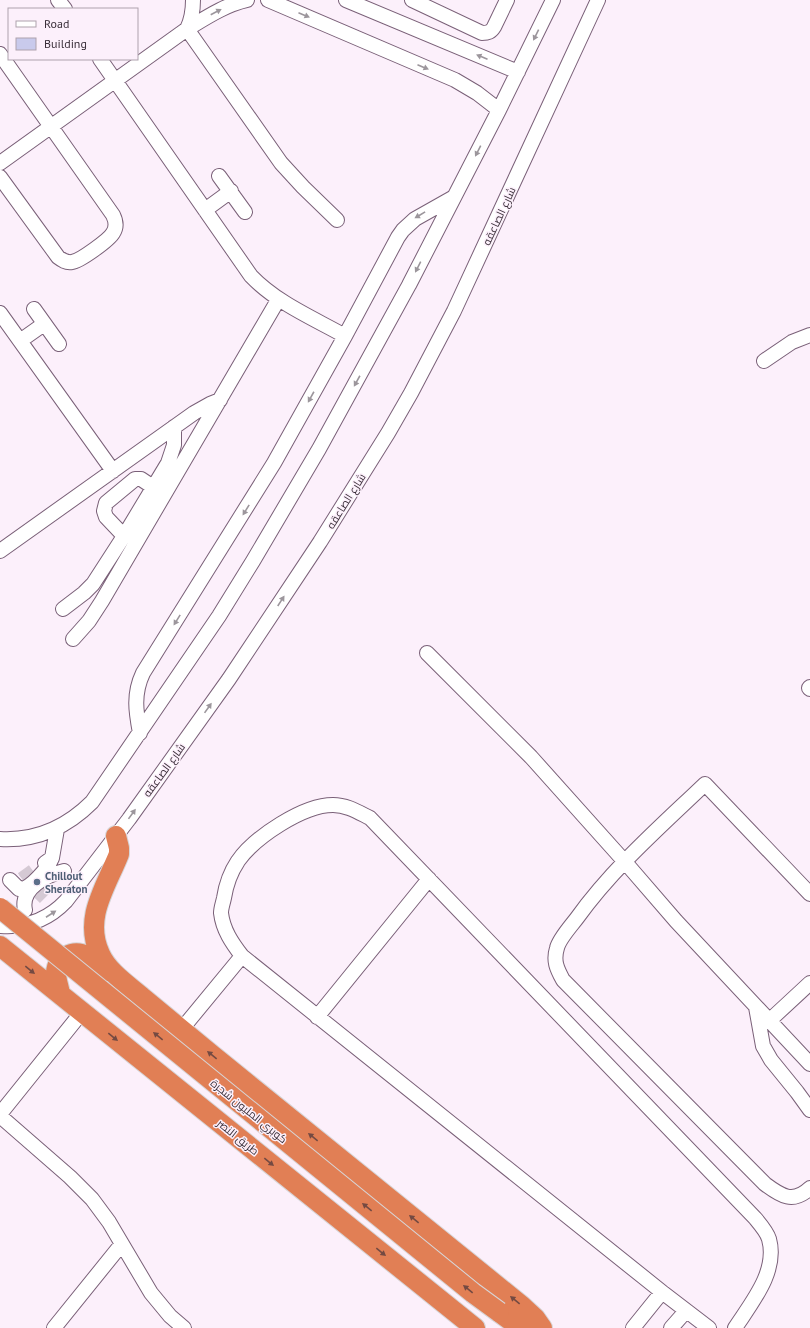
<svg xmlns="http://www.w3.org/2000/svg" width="810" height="1328" viewBox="0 0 810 1328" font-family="'PT Sans',Cairo,sans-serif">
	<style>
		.building { fill: #c9caec }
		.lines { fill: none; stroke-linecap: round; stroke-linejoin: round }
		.minor-tunnel { stroke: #d5c9d4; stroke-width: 14; stroke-dasharray: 14 7; stroke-linecap: butt }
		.minor-casing { stroke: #7a6078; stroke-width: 16 }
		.highway-casing { stroke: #d7d5d7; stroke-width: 22 }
		.minor { stroke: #fff; stroke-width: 14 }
		.highway { stroke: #e17f55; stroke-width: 20 }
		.highway-bridge-casing { stroke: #d7d5d7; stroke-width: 22; stroke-linecap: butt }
		.highway-bridge { stroke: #e17f55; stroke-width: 20 }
		.oneway { fill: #9c969c }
		.oneway2 { fill: #744a42 }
		.service-dot { fill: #5c6f8a; stroke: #fcf0fb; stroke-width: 1.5 }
		.labels { text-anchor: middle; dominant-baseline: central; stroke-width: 3; stroke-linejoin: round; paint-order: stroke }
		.street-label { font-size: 11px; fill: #392e38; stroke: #fcf0fb }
		.service-label { font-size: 11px; font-weight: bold; fill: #4e5e75; stroke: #fcf0fb; text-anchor: start }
	</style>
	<rect width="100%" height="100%" fill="#fcf0fb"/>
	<path class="building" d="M29 867 33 871 23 879 19 875Z
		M45 888 50 892 40 902 35 898Z"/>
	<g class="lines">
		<path class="minor-tunnel" d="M22 879 33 871
			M35 898 45 888"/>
		<g class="minor-casing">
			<path id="minor" d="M58 0 65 9
				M268 0 455 80 477 93 499 110
				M346 0 518 72
				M412 0 482 33C488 33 491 32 494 27L507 0
				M187 29 281 163 303 187 337 220
				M187 29C192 19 193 11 193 0
				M0 54 113 215C116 221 117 227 113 233 109 240 80 261 72 262 66 263 62 260 58 257L0 177
				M100 59 251 276C277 303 313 318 345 336
				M0 163 187 29C207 17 225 5 247 0
				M219 176 245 212
				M205 210 231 191
				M34 309 59 344
				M0 313 113 471
				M20 341 44 324
				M764 361 792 342 810 335
				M124 536 106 517 104 511 106 503 135 479H141L153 487
				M0 551 194 413 210 404 220 400
				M63 609 84 593 93 584 124 536 168 463 174 445V427
				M73 639 89 621 102 601 278 300
				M427 653 531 757 625 862 676 921 810 1064
				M810 687 809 688 810 689
				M140 733C136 712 133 694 143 673L274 463 345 336 398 237 403 230 415 219 454 197
				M0 839C36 841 67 827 92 802L219 616 253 561 319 449 409 285 499 110 553 0
				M45 863 52 858 57 829
				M10 880 19 889C30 890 48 868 52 858
				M810 894 705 784C660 827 613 868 577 918 571 926 559 939 557 948 553 961 557 969 563 980L765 1184C781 1196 793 1204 810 1188
				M25 910C20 888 47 875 64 871
				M0 926C26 928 48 920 66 901L129 819 229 679 320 542 388 433 411 393 454 311 598 0
				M756 1007 763 1046 771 1060 797 1092 810 1110
				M317 1017 429 879
				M769 1021 810 983
				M181 1030 242 956
				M0 1114 82 1012
				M0 1116 70 1177 92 1199 109 1222 151 1293 170 1316 184 1328
				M54 1328 121 1245
				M633 1328 662 1292
				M671 1328 686 1311
				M709 1328 662 1292 242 956C232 943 223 930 221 913 221 908 223 903 224 898 226 885 230 873 238 861 255 837 303 805 333 805 347 805 358 812 370 818L755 1218C760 1224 767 1232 769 1239 778 1271 752 1302 735 1328"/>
		</g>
		<g class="highway-casing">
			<path id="highway" d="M116 836 119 848V854C106 887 83 918 100 954 108 972 128 985 143 998 166 1017 189 1036 212 1055 315 1139 419 1222 522 1306L535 1318 542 1328
				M0 946 475 1328
				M60 994C59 987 56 980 56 973 57 957 73 949 87 956 94 959 99 967 107 971
				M499 1312 521 1328"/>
		</g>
		<use href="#minor" class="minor"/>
		<use href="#highway" class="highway"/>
		<g class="highway-bridge-casing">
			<path id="highway-bridge" d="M0 908 473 1293 499 1312"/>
		</g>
		<use href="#highway-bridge" class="highway-bridge"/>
	</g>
	<defs><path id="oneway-solid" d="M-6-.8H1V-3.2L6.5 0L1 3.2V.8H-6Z"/></defs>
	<g class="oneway">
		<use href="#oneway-solid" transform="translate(216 12) rotate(-28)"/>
		<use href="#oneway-solid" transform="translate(304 15) rotate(23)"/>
		<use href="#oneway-solid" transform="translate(536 35) rotate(116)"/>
		<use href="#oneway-solid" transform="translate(482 57) rotate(-157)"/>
		<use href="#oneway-solid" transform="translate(423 67) rotate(23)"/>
		<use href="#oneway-solid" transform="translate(478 151) rotate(117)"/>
		<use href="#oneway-solid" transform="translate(420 215) rotate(149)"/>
		<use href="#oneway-solid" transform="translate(418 267) rotate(117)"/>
		<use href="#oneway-solid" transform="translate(357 381) rotate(119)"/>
		<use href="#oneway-solid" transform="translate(311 397) rotate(119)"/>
		<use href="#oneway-solid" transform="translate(246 510) rotate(122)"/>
		<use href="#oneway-solid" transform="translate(281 601) rotate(-57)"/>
		<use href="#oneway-solid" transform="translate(177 620) rotate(122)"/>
		<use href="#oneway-solid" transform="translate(208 708) rotate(-55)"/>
		<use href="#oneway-solid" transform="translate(132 814) rotate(-54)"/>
		<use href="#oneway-solid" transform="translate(51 914) rotate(-33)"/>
	</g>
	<g class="oneway2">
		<use href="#oneway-solid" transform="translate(30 970) rotate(39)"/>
		<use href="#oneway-solid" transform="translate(158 1036) rotate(-141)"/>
		<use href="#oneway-solid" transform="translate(113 1037) rotate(39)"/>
		<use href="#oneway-solid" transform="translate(212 1055) rotate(-141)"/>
		<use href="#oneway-solid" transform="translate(313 1137) rotate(-141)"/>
		<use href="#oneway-solid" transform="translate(269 1162) rotate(39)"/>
		<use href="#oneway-solid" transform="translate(367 1207) rotate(-141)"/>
		<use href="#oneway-solid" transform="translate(414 1219) rotate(-141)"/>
		<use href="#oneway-solid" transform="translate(381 1252) rotate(39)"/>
		<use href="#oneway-solid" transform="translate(468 1289) rotate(-141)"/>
		<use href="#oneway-solid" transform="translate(515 1300) rotate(-141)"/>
	</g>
	<circle class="service-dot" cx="37" cy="882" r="4"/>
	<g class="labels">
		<g class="street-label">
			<text transform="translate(499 216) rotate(-65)">شارع الصاعقه</text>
			<text transform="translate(346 501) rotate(-58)">شارع الصاعقه</text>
			<text transform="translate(164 770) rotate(-54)">شارع الصاعقه</text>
			<text transform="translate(249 1111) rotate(39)">كوبري المليون شجرة</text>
			<text transform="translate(238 1137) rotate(39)">طريق النصر</text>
		</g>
		<g class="service-label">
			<text x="45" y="876">Chillout<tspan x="45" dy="13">Sheraton</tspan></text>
		</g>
	</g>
	<rect x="8" y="8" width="130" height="52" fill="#fcf0fb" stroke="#aea2ad"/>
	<rect x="16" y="21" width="20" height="6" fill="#ffffff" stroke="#aea2ad"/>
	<text x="44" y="28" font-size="12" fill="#392e38">Road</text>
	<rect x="16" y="38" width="20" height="12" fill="#c9caec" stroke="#aea2ad"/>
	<text x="44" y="48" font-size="12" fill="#392e38">Building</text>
</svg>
